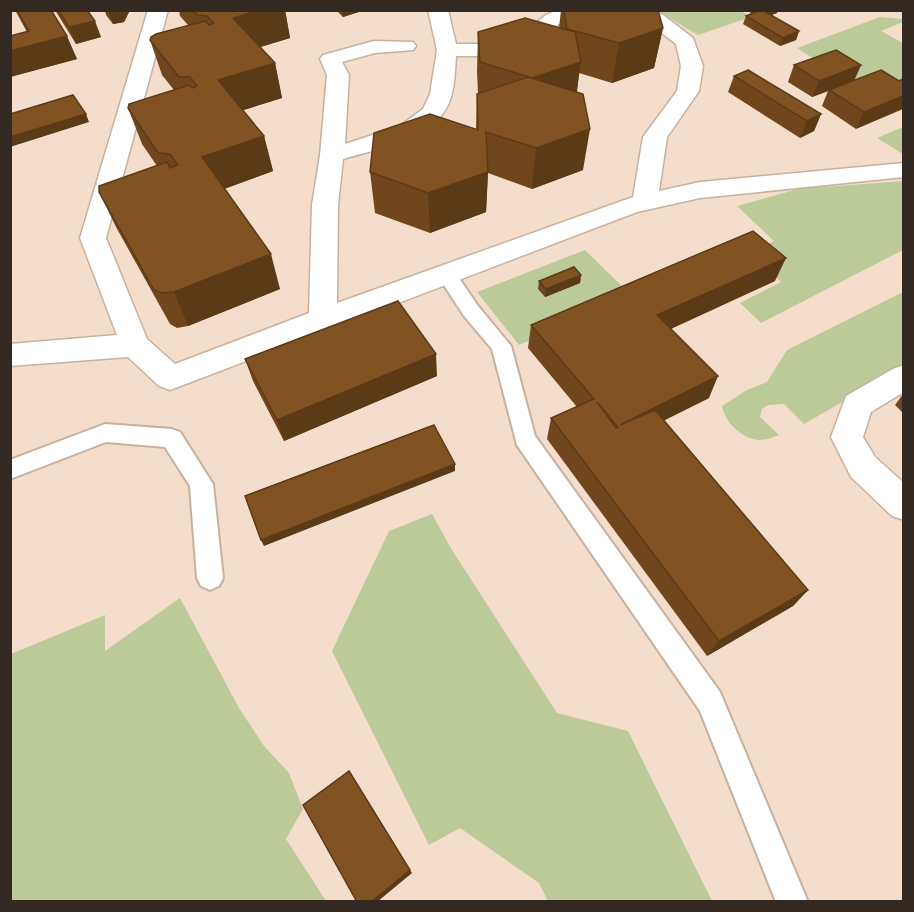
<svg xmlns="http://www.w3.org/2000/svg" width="914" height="912" viewBox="0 0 914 912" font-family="Poppins,sans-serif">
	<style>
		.green { fill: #bbca98 }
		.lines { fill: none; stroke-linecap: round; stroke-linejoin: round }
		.lane-casing { stroke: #c6b19e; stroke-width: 4 }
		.street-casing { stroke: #c6b19e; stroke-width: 3 }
		.lane { fill: #fff; fill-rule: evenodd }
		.street { fill: #fff; fill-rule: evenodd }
		.wall { fill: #70471d }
		.shaded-wall { fill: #5b3a18 }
		.building { fill: #825322; stroke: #5b3a18; stroke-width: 1.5; fill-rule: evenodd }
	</style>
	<rect width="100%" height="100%" fill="#f4decb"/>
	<path class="green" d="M658 11H741L751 17 698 35Z
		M880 17 903 19V22L881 31 903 43V89L865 86 828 63 824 65 797 48Z
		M903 127V154L877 138Z
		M903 181V250L761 323 740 303 781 282 750 253 774 241 737 206 798 189Z
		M585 250 634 298 519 345 477 292Z
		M903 292V367L804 424 784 404 768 405 762 409 760 417 779 435C773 437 766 440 760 440 742 439 725 423 722 406L747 390 767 382 787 350Z
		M432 514 452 550 557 713 628 731 712 901H548L539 883 460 828 429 845 332 651 389 531Z
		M180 598 239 708 264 746 289 773 303 809 286 839 326 901H11V654L105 615V651Z"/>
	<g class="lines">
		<g class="lane-casing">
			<path id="lane" d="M447 270 454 271 478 306 511 346 535 436 720 692 808 902H776L700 711 517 445 492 349 464 316 438 276 440 271Z
				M105 424 172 429 180 432 213 484 223 578 219 586 210 590 201 586 197 578 190 486 165 447 106 442 10 479V460Z"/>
		</g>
		<g class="street-casing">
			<path id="street" d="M148 10H168L106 238 147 339 175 364 309 313 312 205 320 155 327 75 320 59 323 55 374 41 413 42 416 46 413 50 375 53 342 62 349 75 345 144 400 126 423 109 430 94 437 50 428 10H448L456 44H482L527 30 546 15 557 10H584L582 14 560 23 541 38 484 56H456C455 70 455 84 451 97 437 142 381 147 343 159L338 205 337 303 633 197 643 137 677 91 681 66 676 44 649 23 622 14 620 10H650L663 15 693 38 703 66 699 91 667 137 659 191 700 182 904 163V177L700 198 637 212 170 390 159 386 128 357 10 366V344L117 335 80 238Z
				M904 365V392L871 412 863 437 875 457 904 483V520L892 516 851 477 831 437 846 396 893 369Z"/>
		</g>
		<use href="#lane" class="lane"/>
		<use href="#street" class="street"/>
	</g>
	<path class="wall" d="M15 10H51L77 59 10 77V36L27 32Z
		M55 10H87L101 37 76 44Z
		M105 10H130L124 22 113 24 106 15Z
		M179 10H285L290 38 260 47 275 63 282 98 243 110 264 136 273 171 224 189 280 289 188 326 177 328 170 324 116 227 99 192 157 166 142 144 128 108 174 90 162 75 150 40 188 25 180 16Z
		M336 10H365L343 17Z
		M561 10H658L663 28 654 68 612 83 579 73 577 92 583 170 532 189 488 173 486 212 430 233 375 213 370 172 476 129 477 94 478 93 477 72 478 32 559 28Z
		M747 10H778L777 13 771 15 799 31 796 40 780 46 743 24 746 16 752 14Z
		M794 65H861L854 80 899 81 856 129 822 106 828 91 812 97 788 82Z
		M734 76 821 114 814 131 800 138 728 92Z
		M581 275 580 283 545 297 538 289 539 281Z
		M775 281 671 329 709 398 663 421 808 590 793 606 707 656 547 439 551 418 577 407 528 348 531 325Z
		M245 359 437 376 284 441 253 381Z
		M903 394V413L895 405Z"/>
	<path class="shaded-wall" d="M108 10H130L124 22 113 24Z
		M259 10H285L290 38 241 53 233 18Z
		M342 10H365L343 17Z
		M763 10H778L777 13 761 19Z
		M95 21 101 37 76 44 69 27Z
		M663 28 654 68 612 83 619 43Z
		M799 31 796 40 780 46 783 38Z
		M67 36 77 59 10 77V51Z
		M581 62 575 102 529 118 532 78Z
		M275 63 282 98 228 115 218 80Z
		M861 65 854 81 829 90 828 91 812 97 819 81Z
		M903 96V109L856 129 864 112Z
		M86 114 89 122 10 147V137Z
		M821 114 814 131 800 138 807 121Z
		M590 129 583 170 532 189 536 148Z
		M264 136 273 171 213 193 202 157Z
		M488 172 486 212 430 233 428 193Z
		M271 254 280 289 188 326 174 292Z
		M786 258 775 281 650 338 657 315Z
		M581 275 580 283 545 297 546 289Z
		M436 354 437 376 284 441 277 420Z
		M718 376 709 398 614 445 620 425Z
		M455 464V471L264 546 261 540Z
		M808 590 793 606 707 656 719 641Z
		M410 870 412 873 377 902H371Z"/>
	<path class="building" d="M17 10H51L67 36 10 51V36L29 31Z
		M58 10H87L95 21 69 27Z
		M193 10H259L233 18 275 63 218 80 264 136 202 157 271 254 174 292 162 293 154 290 99 192V186L167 162 170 168 178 165 170 154 158 153 128 108 129 104 189 85 192 88 197 86 190 77H179L150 40 151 37 156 34 205 21 209 25 214 23 207 16 197 15Z
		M564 10H658L663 28 619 43 567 29Z
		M761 10H762L799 31 783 38 746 16Z
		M525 18 575 32 581 62 532 78 480 62 478 32Z
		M836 50 861 65 819 81 794 65Z
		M748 70 821 114 807 121 734 76Z
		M881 70 899 81 903 79V96L864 112 829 90Z
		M528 77 583 94 590 129 536 148 486 132 488 172 428 193 370 172 374 133 430 114 478 130 477 94Z
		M73 95 86 114 10 137V114Z
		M753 231 786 258 657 315 718 376 620 425 655 410 808 590 719 641 551 418 594 399 531 325ZM597 402 618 427 616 428Z
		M574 267 581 275 546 289 539 281Z
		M398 301 436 354 277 420 245 359Z
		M434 425 455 464 261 540 245 496Z
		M349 771 410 870 371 902H357L303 805Z"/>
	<rect width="914" height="912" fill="none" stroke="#322a22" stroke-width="24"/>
</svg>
